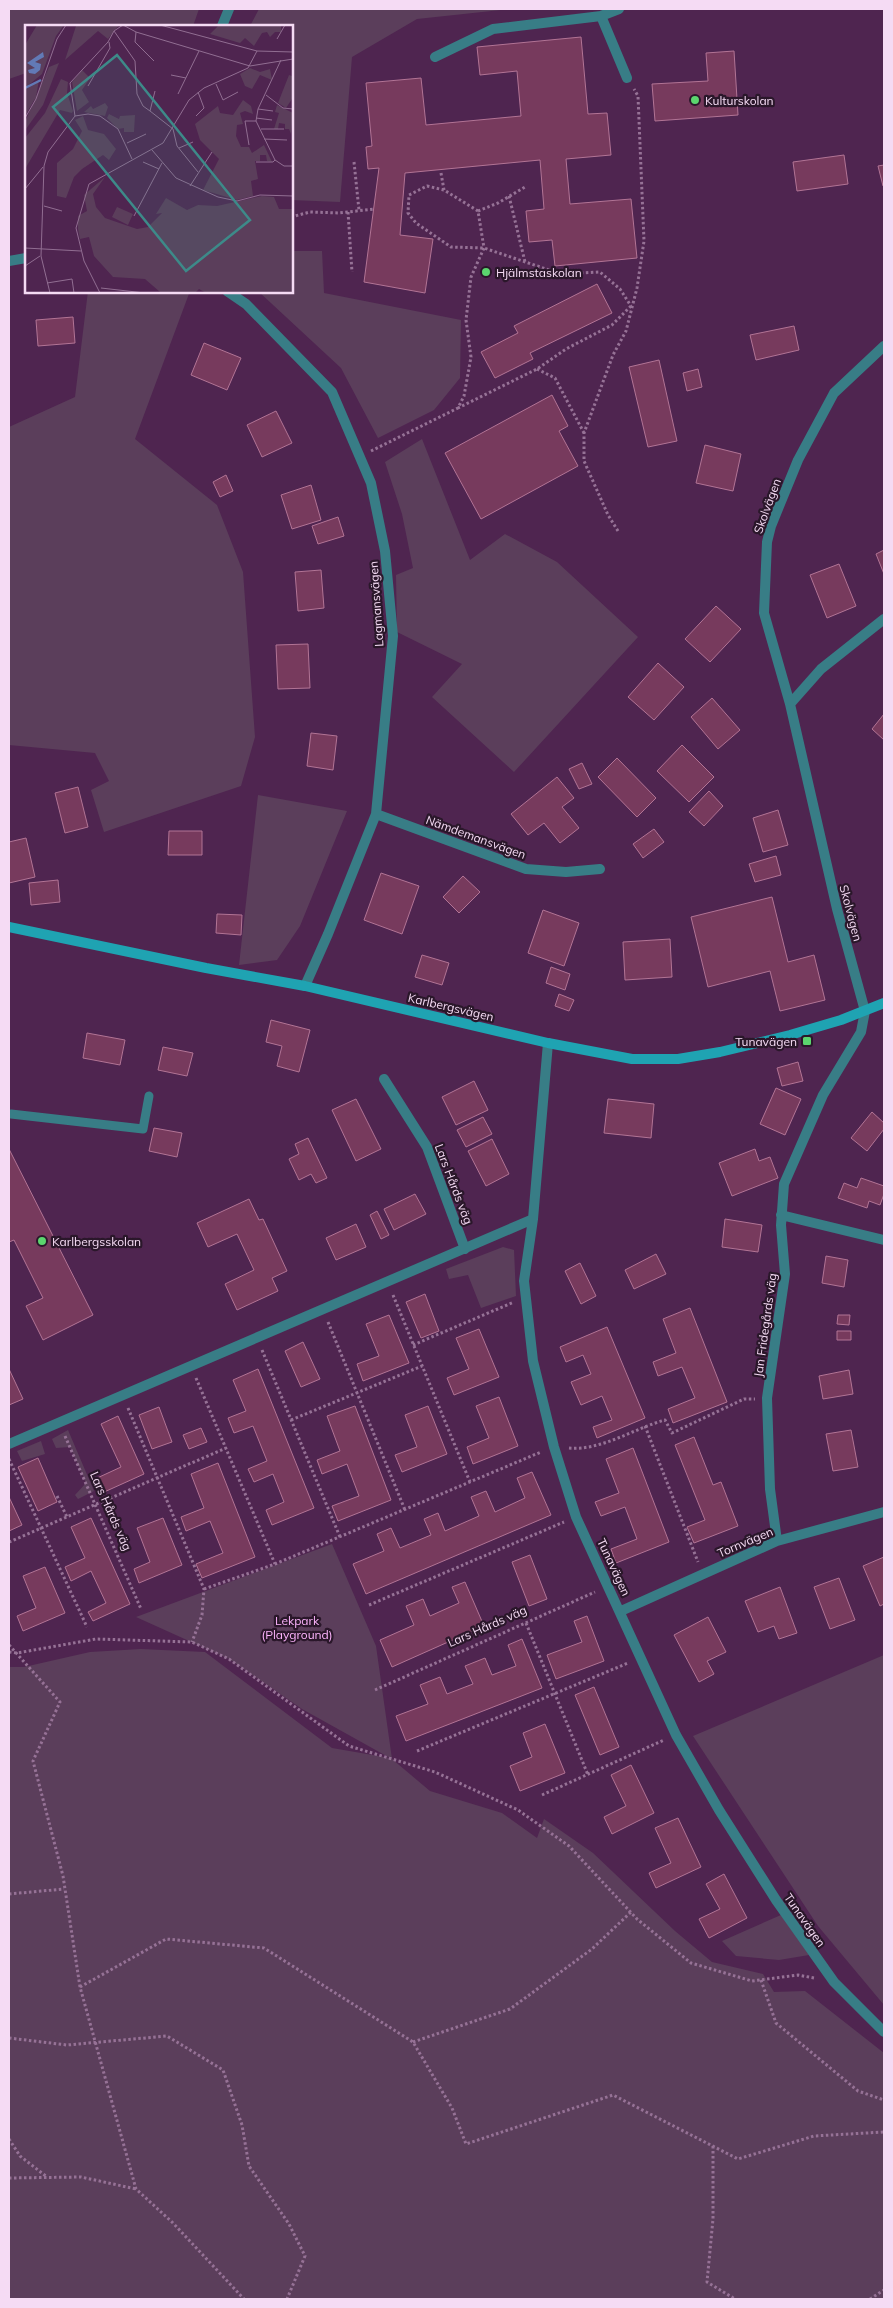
<svg xmlns="http://www.w3.org/2000/svg" width="893" height="2308" viewBox="0 0 893 2308" font-family="Mulish,sans-serif">
	<style>
		.green { fill: #5b3e5b }
		.building { fill: #773a5d; stroke: #b27495 }
		.lines { fill: none; stroke-linecap: round; stroke-linejoin: round }
		.path { stroke: #967296; stroke-width: 3; stroke-dasharray: 2.5 2.5; stroke-linecap: butt }
		.lane { stroke: #387d86; stroke-width: 9 }
		.street { stroke: #387d86; stroke-width: 10 }
		.secondary { stroke: #1fa3b2; stroke-width: 10 }
		.poi-dot { fill: #5bd56e; stroke: #2a172a; stroke-width: 2 }
		.labels { text-anchor: middle; dominant-baseline: central; stroke-width: 4.5; stroke-linejoin: round; paint-order: stroke }
		.poi-label { font-size: 12px; fill: #f5dbf4; stroke: #2a172a; text-anchor: start }
		.street-label { font-size: 12px; fill: #f5dbf4; stroke: #2a172a }
		.park-label { font-size: 12px; fill: #fdb4fd; stroke: #2a172a }
		.inset-river { fill: none; stroke: #627ab6; stroke-width: 2.5 }
		.inset-road { fill: none; stroke: #916e92; stroke-width: 1 }
		.view { fill: #3d8a89; fill-opacity: 0.15; stroke: #3d8a89; stroke-width: 2.5 }
		.inset-edge { fill: none; stroke: #f5dbf4; stroke-width: 2.5 }
	</style>
	<rect width="100%" height="100%" fill="#4f2550"/>
	<path class="green" d="M9 9H199L193 26H26V73L9 79Z
		M259 9H510L417 19 352 57 340 202 291 200V26H250Z
		M291 251H322L324 293 461 320 460 378 434 410 378 438 341 368 258 291H291Z
		M88 291H190L135 439 217 505 243 572 255 737 241 786 104 832 91 790 109 781 95 753 9 745V427L75 397Z
		M422 439 470 560 505 534 557 562 638 637 514 772 432 697 462 664 397 632 396 575 413 568 402 514 385 462Z
		M258 795 347 811 300 926 277 960 239 965Z
		M503 1247 514 1250 516 1296 481 1308 468 1275 449 1279 446 1269Z
		M68 1430 94 1491 78 1499 75 1495 86 1483 70 1447 56 1448 52 1439Z
		M41 1441 45 1454 22 1461 17 1451Z
		M332 1544 376 1646 392 1759 430 1791 502 1813 537 1838 544 1819 593 1853 675 1931 712 1962 763 1974 774 1992 805 1991 884 2053V2299H9V1667H24L90 1652 141 1649 205 1652 332 1748 390 1758 302 1709 229 1659 136 1617Z
		M884 1655V2005L818 1926 693 1736Z
		M781 1915 809 1955 779 1960 736 1956 722 1941Z"/>
	<path class="building" d="M581 37 588 114 607 113 611 155 566 159 570 204 631 199 637 258 555 266 552 240 529 242 526 211 544 209 540 160 405 173 400 235 433 239 425 293 364 282 379 168 368 169 366 147 372 146 366 83 421 78 426 125 521 116 517 71 480 75 477 47Z
		M734 51 738 115 655 121 652 84 708 81 706 53Z
		M844 155 848 184 797 191 793 162Z
		M884 165V185L883 186 878 166Z
		M597 284 612 313 530 353 533 359 495 378 481 352 518 333 514 326Z
		M73 317 75 343 38 346 36 320Z
		M794 326 799 350 756 360 750 335Z
		M204 343 241 358 227 390 191 375Z
		M659 360 677 441 648 447 629 367Z
		M698 369 702 387 687 391 683 373Z
		M552 395 568 426 559 431 578 466 481 519 445 453Z
		M276 411 292 443 262 457 247 425Z
		M705 445 741 454 733 491 696 483Z
		M226 475 233 491 220 497 213 482Z
		M311 485 321 520 292 529 281 495Z
		M338 517 344 536 318 544 312 526Z
		M884 550V574L876 554Z
		M839 564 856 606 827 618 810 575Z
		M321 570 324 608 298 611 295 572Z
		M716 606 741 629 710 662 685 639Z
		M308 644 310 688 278 689 276 645Z
		M658 663 684 687 654 720 628 697Z
		M712 698 740 730 718 749 691 717Z
		M884 714V740L872 729Z
		M311 733 337 736 333 770 307 766Z
		M682 745 714 777 689 802 657 771Z
		M617 758 656 798 637 817 598 777Z
		M582 763 592 784 579 789 569 769Z
		M557 777 574 798 562 807 579 828 560 843 544 823 528 835 511 814Z
		M78 787 88 827 65 833 55 793Z
		M709 791 723 806 704 826 689 812Z
		M778 810 788 845 763 852 753 818Z
		M654 829 664 842 643 858 633 844Z
		M169 831H202V855H168Z
		M26 838 35 877 9 883V842Z
		M776 856 781 875 755 882 749 864Z
		M381 873 419 886 402 934 364 920Z
		M463 876 480 892 459 913 443 897Z
		M58 880 60 902 31 905 29 883Z
		M772 897 788 962 814 955 825 1000 780 1011 770 971 708 987 691 917Z
		M543 910 579 923 564 966 528 953Z
		M217 914 242 915 241 935 216 933Z
		M670 939 672 977 625 980 623 942Z
		M422 955 449 963 442 985 415 977Z
		M551 967 570 974 565 990 546 983Z
		M559 994 574 1000 569 1011 555 1006Z
		M271 1020 310 1030 299 1072 277 1066 282 1046 266 1042Z
		M87 1033 125 1040 120 1065 83 1058Z
		M163 1047 193 1053 187 1076 158 1070Z
		M798 1062 803 1081 782 1086 777 1068Z
		M474 1081 488 1110 456 1125 442 1097Z
		M776 1088 801 1099 785 1135 760 1124Z
		M356 1099 381 1149 356 1161 332 1110Z
		M608 1099 654 1104 651 1138 604 1133Z
		M872 1112 884 1123V1129L867 1151 851 1138Z
		M483 1117 492 1134 466 1147 457 1130Z
		M154 1128 182 1133 177 1157 149 1151Z
		M308 1138 327 1178 316 1183 311 1174 299 1180 289 1159 299 1154 295 1144Z
		M492 1139 509 1174 486 1186 468 1151Z
		M9 1149 93 1315 43 1340 26 1306 43 1298 14 1240 9 1242Z
		M755 1149 759 1161 770 1157 778 1178 732 1196 719 1163Z
		M861 1178 884 1186V1194L880 1205 869 1201 867 1208 838 1198 844 1183 857 1188Z
		M415 1194 426 1214 394 1230 384 1209Z
		M249 1199 259 1220 263 1219 287 1271 272 1278 278 1291 237 1310 225 1284 254 1270 237 1234 208 1247 197 1223Z
		M377 1211 389 1235 381 1239 370 1215Z
		M725 1219 762 1225 758 1252 722 1247Z
		M356 1224 366 1247 336 1260 326 1238Z
		M656 1254 666 1274 634 1289 625 1270Z
		M826 1256 848 1260 844 1287 822 1283Z
		M580 1263 596 1296 581 1304 565 1271Z
		M425 1294 439 1331 421 1338 406 1302Z
		M690 1308 727 1402 673 1423 668 1409 695 1398 682 1367 658 1376 653 1362 676 1353 663 1319Z
		M389 1315 409 1363 363 1381 357 1364 379 1356 366 1324Z
		M838 1315H850L849 1325 837 1324Z
		M607 1327 645 1418 597 1438 593 1427 612 1420 602 1396 581 1405 571 1382 591 1374 583 1355 566 1362 560 1347Z
		M479 1329 499 1377 454 1395 447 1378 469 1369 456 1338Z
		M837 1331H851V1340H837Z
		M303 1342 320 1379 301 1387 285 1351Z
		M9 1369 23 1399 9 1405Z
		M258 1369 314 1508 272 1525 266 1510 284 1502 273 1474 254 1482 248 1469 267 1461 253 1426 234 1433 228 1418 246 1411 233 1380Z
		M849 1370 853 1394 823 1399 819 1376Z
		M499 1397 518 1446 473 1464 467 1447 489 1438 476 1406Z
		M355 1406 391 1500 338 1521 332 1506 359 1496 347 1464 322 1474 317 1460 340 1451 327 1416Z
		M428 1406 447 1454 402 1472 395 1455 417 1447 405 1415Z
		M159 1407 172 1442 152 1449 139 1415Z
		M118 1416 144 1474 102 1493 95 1479 121 1467 101 1424Z
		M201 1428 207 1442 189 1449 183 1435Z
		M851 1430 858 1467 833 1471 826 1434Z
		M694 1437 713 1485 721 1482 738 1526 694 1543 687 1527 705 1520 675 1445Z
		M633 1448 669 1542 616 1563 611 1549 637 1539 625 1507 601 1516 595 1502 619 1493 606 1459Z
		M38 1458 57 1502 38 1511 18 1467Z
		M218 1463 255 1557 202 1578 196 1564 223 1553 210 1521 186 1531 181 1517 204 1508 191 1474Z
		M532 1472 551 1515 366 1594 353 1564 384 1551 377 1534 391 1528 400 1548 431 1535 424 1519 438 1513 445 1531 479 1516 471 1497 486 1491 495 1512 525 1498 517 1478Z
		M9 1497 22 1525 9 1531Z
		M91 1518 130 1604 93 1621 88 1612 106 1603 91 1571 71 1581 65 1567 85 1558 71 1527Z
		M163 1518 182 1565 139 1583 134 1569 150 1562 137 1528Z
		M530 1555 547 1599 529 1606 512 1562Z
		M884 1557V1604L880 1606 863 1566Z
		M45 1567 65 1613 23 1631 17 1616 36 1608 23 1576Z
		M839 1578 855 1620 830 1629 814 1587Z
		M465 1582 484 1626 392 1667 380 1640 414 1625 406 1606 423 1599 430 1616 459 1603 452 1587Z
		M780 1587 797 1633 779 1639 774 1626 758 1632 745 1601Z
		M587 1616 604 1661 556 1679 547 1655 582 1642 574 1621Z
		M708 1617 726 1652 707 1661 714 1674 699 1682 674 1635Z
		M522 1639 542 1688 406 1741 396 1716 428 1704 420 1685 440 1677 447 1694 473 1684 465 1666 485 1658 492 1675 516 1666 508 1645Z
		M594 1687 619 1747 600 1755 575 1695Z
		M545 1724 565 1773 520 1791 510 1766 532 1757 523 1733Z
		M631 1765 654 1813 612 1834 604 1817 626 1806 611 1775Z
		M678 1818 701 1867 656 1888 649 1873 671 1863 655 1828Z
		M724 1874 747 1918 709 1938 699 1919 720 1909 706 1884Z"/>
	<g class="lines">
		<path class="path" d="M354 162 359 210
			M441 173 444 190
			M509 196 525 262
			M478 211 498 203 525 187
			M348 212 352 272
			M291 217 310 212 339 213 374 209
			M631 306 612 325 566 349 537 369 458 408 464 396 471 357 466 320 471 277 484 248 478 211 444 190 427 186 409 195 408 213 416 223 451 247 484 248 561 274 600 272 620 289 631 306
			M537 369 555 378 584 433
			M371 451 458 408
			M618 531 608 515 584 461V433L613 355 626 331 637 288 644 241 638 96 634 89
			M393 1295 470 1482
			M328 1322 405 1510
			M413 1345 514 1302
			M262 1350 340 1537
			M196 1378 275 1564
			M128 1408 204 1589 202 1615 192 1642
			M291 1420 422 1366
			M645 1426 698 1562
			M65 1436 141 1609
			M569 1448C601 1451 635 1428 665 1420L672 1433 744 1399H755
			M9 1459 87 1627
			M57 1496 67 1517
			M9 1542 226 1448
			M204 1589 275 1564 541 1452
			M369 1605 564 1522
			M526 1623 588 1775
			M9 1645 60 1702 33 1761 63 1876 80 1987 136 2189 173 2223 244 2299
			M9 1652 17 1653 96 1639 192 1642 229 1659 349 1746 435 1772 518 1810 569 1846 637 1919 691 1963 752 1981 798 1975 814 1978
			M375 1690 595 1592
			M417 1751 628 1663
			M542 1795 664 1740
			M9 1894 64 1889
			M761 1980 776 2023 858 2091 884 2100
			M80 1987 166 1939 264 1948 413 2042 452 2108 466 2144 613 2095 738 2159 814 2136 884 2132
			M9 2038 67 2045 167 2036 223 2070 242 2125 249 2166 289 2224 305 2256 287 2299
			M413 2042 510 2009 592 1949 631 1912
			M9 2139 20 2156 47 2177
			M713 2146V2219L707 2282 735 2299
			M9 2178 81 2177 136 2189
			M870 2299 884 2290"/>
		<path class="lane" d="M11 1114 143 1129 149 1096"/>
		<path class="street" d="M601 16 627 78
			M222 26 229 9
			M435 57 493 29 601 16 619 9
			M9 261 26 258
			M227 291 246 304 332 392 371 483 385 551 393 636 376 814 328 934 305 986
			M790 704 764 613 767 542 771 526 798 460 834 393 884 346
			M376 814 526 869 566 872 600 869
			M548 1043 533 1219 524 1281 533 1361 554 1447 576 1517 676 1735 719 1810 776 1900 834 1982 884 2032
			M384 1079 427 1147 465 1249
			M781 1215 884 1240
			M9 1444 533 1219
			M777 1541 770 1489 767 1398 785 1274 781 1225 784 1184 823 1095 861 1032 865 1011 837 909 790 704 821 669 884 619
			M621 1611 777 1541 884 1512"/>
		<path class="secondary" d="M9 927 206 968 305 986 548 1043 632 1059H678L720 1052 790 1035 841 1020 884 1003"/>
	</g>
	<g class="poi-dot">
		<circle cx="695" cy="100" r="5"/>
		<circle cx="486" cy="272" r="5"/>
		<rect x="802" y="1036" width="10" height="10" rx="2.5"/>
		<circle cx="42" cy="1241" r="5"/>
	</g>
	<g class="labels">
		<g class="poi-label">
			<text x="705" y="100">Kulturskolan</text>
			<text x="496" y="272">Hjälmstaskolan</text>
			<text x="797" y="1041" text-anchor="end">Tunavägen</text>
			<text x="52" y="1241">Karlbergsskolan</text>
		</g>
		<g class="street-label">
			<text transform="translate(767 506) rotate(-70)">Skolvägen</text>
			<text transform="translate(376 604) rotate(-94)">Lagmansvägen</text>
			<text transform="translate(476 837) rotate(20)">Nämdemansvägen</text>
			<text transform="translate(851 913) rotate(75)">Skolvägen</text>
			<text transform="translate(451 1007) rotate(13)">Karlbergsvägen</text>
			<text transform="translate(454 1184) rotate(69)">Lars Hårds väg</text>
			<text transform="translate(765 1325) rotate(-82)">Jan Fridegårds väg</text>
			<text transform="translate(111 1511) rotate(66)">Lars Hårds väg</text>
			<text transform="translate(745 1542) rotate(-23)">Tornvägen</text>
			<text transform="translate(614 1567) rotate(65)">Tunavägen</text>
			<text transform="translate(487 1626) rotate(-24)">Lars Hårds väg</text>
			<text transform="translate(805 1920) rotate(55)">Tunavägen</text>
		</g>
		<g class="park-label">
			<text x="297" y="1620">Lekpark<tspan x="297" dy="14">(Playground)</tspan></text>
		</g>
	</g>
	<g transform="translate(25 25)">
		<rect width="268" height="268" fill="#4f2550"/>
		<path d="M12 0H39L31 11 17 49 0 63V20ZM94 0 83 14 73 6 40 35 51 1ZM194 0 256 1V7H250L245 12 242 7 237 8 229 21 220 13 215 18 185 9ZM34 38 18 80 1 104 0 97 24 42ZM225 43 235 47 245 44 247 55 235 50 227 64 220 61 215 49ZM57 45 65 53 57 65 64 77 52 86 47 57ZM264 50 267 51V74L261 83 253 78ZM36 54 43 57 42 68 48 86 47 88 35 85 0 144V113L20 88ZM14 55 11 72 0 91V64ZM218 75 226 81 228 89 220 86 215 88 218 99 212 100 211 111 216 122H224L227 128 239 120 247 137 242 136 241 130H235V136H230L233 154 226 156 228 171 212 175 178 165 194 134 175 115 170 99 193 81 195 88 208 90ZM80 78 83 82 80 91 59 87 66 81 68 84ZM252 80 268 88 266 109 264 104H260V99L254 98 253 104H249L254 88 250 87ZM84 89 94 94 95 91 110 90 109 107H99V103L93 104 82 93ZM58 91 63 105 79 109 91 124 84 135 78 130 57 144 49 152 41 173 32 171V138L48 124 57 106 50 95ZM80 152 68 169 71 182 80 193 112 204 123 202 137 188 131 189 141 173 162 185 173 180 192 181 237 171 249 172 254 184H267V267L181 268 174 264 171 267H135L120 254 88 252 69 231 64 212 55 214 53 204V191L62 186 59 170ZM92 182 108 189 103 200 87 192Z" fill="#5b3e5b"/>
		<path d="M18 27 19 32 10 37 16 39 15 45 10 49 4 48 3 45 10 43 2 38Z" fill="#627ab6"/>
		<path class="inset-river" d="M0 63 16 55"/>
		<path class="inset-road" d="M98 0 111 7 225 41 268 34M135 0 232 26 268 27M89 6 110 36 112 69 118 81 125 86M111 7 110 17 129 36M252 14 260 0M256 35 233 84 231 96 250 135 259 141H268M146 50 161 53M191 59 198 75 213 67M63 61 85 23 84 17M130 66 125 86 148 104 152 121 173 147M153 69 174 26M241 70 258 83 268 84M233 84 248 86M50 91 45 58 83 17 89 6 98 0M171 91 179 83 173 67M0 93 11 74 32 14 41 0M231 93 247 95M236 104H259M239 114 262 115M102 118 121 109M224 120 220 96H231M154 123 168 117M127 125 151 153 193 172 212 176 235 170 268 171M118 137 134 144M231 137H248L250 135M165 161 187 127M0 164 18 142M19 181 37 186M109 191 137 138M0 223 56 226M0 241 15 231M22 258 47 254 49 268M76 263 120 268M25 268 16 231 19 141 23 127 50 91 63 89 75 91 93 104 107 134M75 268 59 236 51 203 64 159 138 118 164 75 179 63 223 43 232 26"/>
		<path class="view" d="M92 30 225 195 161 246 28 82Z"/>
		<rect width="268" height="268" class="inset-edge"/>
	</g>
	<rect width="893" height="2308" fill="none" stroke="#f5dbf4" stroke-width="20"/>
</svg>
